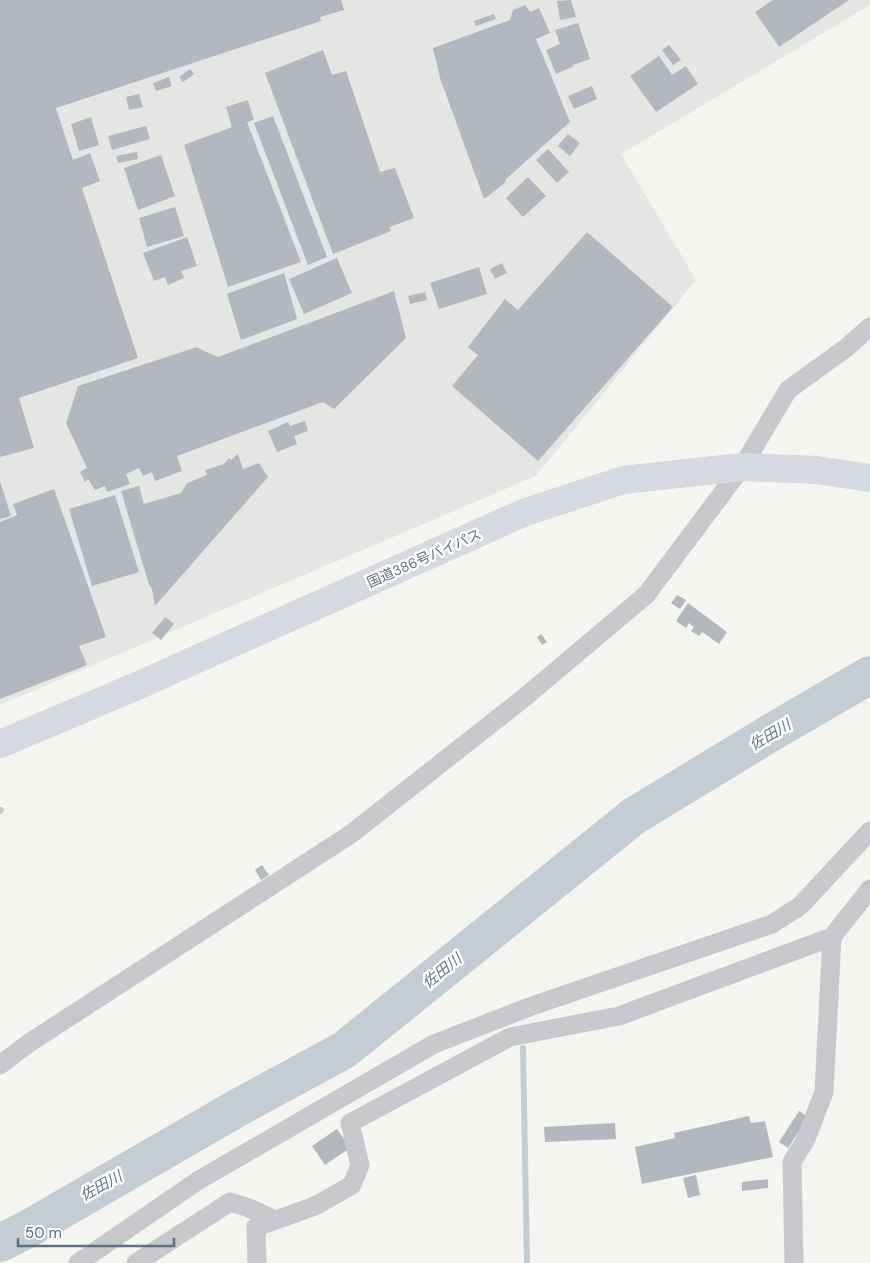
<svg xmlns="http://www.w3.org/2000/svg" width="870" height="1263" viewBox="0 0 870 1263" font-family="'DM Sans','Noto Sans JP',sans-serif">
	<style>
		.built { fill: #e5e5e4 }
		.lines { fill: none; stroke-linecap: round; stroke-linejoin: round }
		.stream { stroke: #c3ccd2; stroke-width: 6 }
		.river { stroke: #c3ccd2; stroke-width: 38 }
		.building { fill: #b3b8be }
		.street { stroke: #c6c8cc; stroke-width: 19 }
		.highway { stroke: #d6d9df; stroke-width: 28 }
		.labels { text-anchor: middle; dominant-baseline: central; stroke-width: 5; stroke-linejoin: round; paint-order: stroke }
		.street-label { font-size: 14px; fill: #616f84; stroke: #fff }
		.water-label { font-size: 15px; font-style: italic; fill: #617889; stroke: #fff }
	</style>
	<rect width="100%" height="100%" fill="#f4f5f0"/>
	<path class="built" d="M0 0H870V5L621 154 696 280 536 476 0 705Z"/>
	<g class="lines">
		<path class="stream" d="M0 811 1 810
			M523 1048 527 1263"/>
		<path class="river" d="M0 1243 28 1229 239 1107 344 1050 634 816 777 729 870 675"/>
	</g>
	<path class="building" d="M0 0H341L344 10 320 17 321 21 56 108 73 160 90 153 100 181 82 188 138 358 19 398 34 448 0 457Z
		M571 0 576 17 560 20 557 1Z
		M773 0H849L779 47 755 12Z
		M525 5 530 12 539 8 550 33 536 39 570 122 506 179 505 183 484 199 440 78 433 48 510 20 513 10Z
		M494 14 496 19 476 26 474 21Z
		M578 23 590 59 573 65 574 66 556 74 546 50 560 44 555 30Z
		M669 45 681 60 673 65 662 50Z
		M323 50 332 75 346 71 380 172 395 168 414 218 390 227 391 231 333 254 265 73Z
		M659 56 672 75 686 66 698 84 656 112 630 76Z
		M190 69 194 74 183 82 179 77Z
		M169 77 172 86 156 91 153 83Z
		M592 86 597 99 574 109 568 96Z
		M139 94 143 107 129 110 126 97Z
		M248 100 254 120 247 122 301 262 228 287 184 145 232 127 226 107Z
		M273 116 327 257 308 265 254 123Z
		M91 117 99 145 79 151 71 124Z
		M146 126 150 139 112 150 108 136Z
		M568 134 580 143 570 156 558 146Z
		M548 149 569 172 557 183 536 160Z
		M137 152 138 159 118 163 116 156Z
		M161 155 175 196 138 210 124 168Z
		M528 177 546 196 523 217 506 198Z
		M175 207 184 236 147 247 139 218Z
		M587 232 673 307 538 461 452 386 478 355 468 347 505 299 518 310Z
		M187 237 197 266 181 271 184 278 168 285 165 277 154 281 143 253Z
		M337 258 352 293 304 314 289 279Z
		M502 263 507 273 495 279 490 269Z
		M479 267 487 294 439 309 430 283Z
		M284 273 297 319 241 340 227 294Z
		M394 291 406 338 334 409 323 402 177 456 182 471 155 481 152 472 143 476 139 468 126 474 130 484 107 492 105 486 95 490 88 479 85 482 80 472 87 468 66 423 78 386 197 347 204 351 218 357Z
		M425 292 427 300 410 304 408 296Z
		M305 421 308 431 294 436 297 444 277 452 268 431 288 422 290 426Z
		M238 454 243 469 259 463 268 477 155 606 152 589 149 585 121 491 139 486 144 504 181 493 187 483 207 475 205 470 224 464 229 458 231 460Z
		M0 481 11 516 0 519Z
		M54 489 106 637 79 646 87 665 0 699V522L17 515 13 504Z
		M115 495 139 572 92 586 69 509Z
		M677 595 686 600 680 609 671 603Z
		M688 603 727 632 719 644 702 632 699 636 691 631 694 627 689 623 686 628 676 621Z
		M165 617 174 624 161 640 152 633Z
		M541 634 547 642 542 645 537 637Z
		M262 865 269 875 261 880 255 870Z
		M799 1111 808 1117 788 1148 779 1142Z
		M749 1116 751 1123 765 1121 773 1157 642 1184 635 1147 675 1138 674 1133Z
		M615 1123 616 1139 545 1142 544 1127Z
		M337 1129 350 1148 325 1165 312 1146Z
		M696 1175 700 1195 688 1198 683 1178Z
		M768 1179V1188L742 1191V1182Z"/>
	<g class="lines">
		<path class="street" d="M0 1065 29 1043 351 834 525 697 646 595 742 467 788 390 846 348 870 327
			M78 1263 199 1180 434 1044 532 1006 772 924 800 906 870 831
			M136 1263 230 1202 249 1208 275 1220
			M257 1263 256 1227 315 1206 352 1185 360 1165 350 1123 510 1037 619 1016 832 937 870 889
			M794 1263 792 1162 806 1139 824 1092 832 937"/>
		<path class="highway" d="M0 744 137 686 523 513 623 480 742 467 816 470 870 478"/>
	</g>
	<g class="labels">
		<g class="street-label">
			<text transform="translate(424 558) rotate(-24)">国道386号バイパス</text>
		</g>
		<g class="water-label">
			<text transform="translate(770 735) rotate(-31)">佐田川</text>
			<text transform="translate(442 971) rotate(-39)">佐田川</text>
			<text transform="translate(101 1186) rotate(-29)">佐田川</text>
		</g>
	</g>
	<path d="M18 1238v8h156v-8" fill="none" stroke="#616f84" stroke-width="2.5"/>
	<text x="25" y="1238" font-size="15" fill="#616f84" stroke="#ffffff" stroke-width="4" paint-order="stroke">50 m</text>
</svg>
